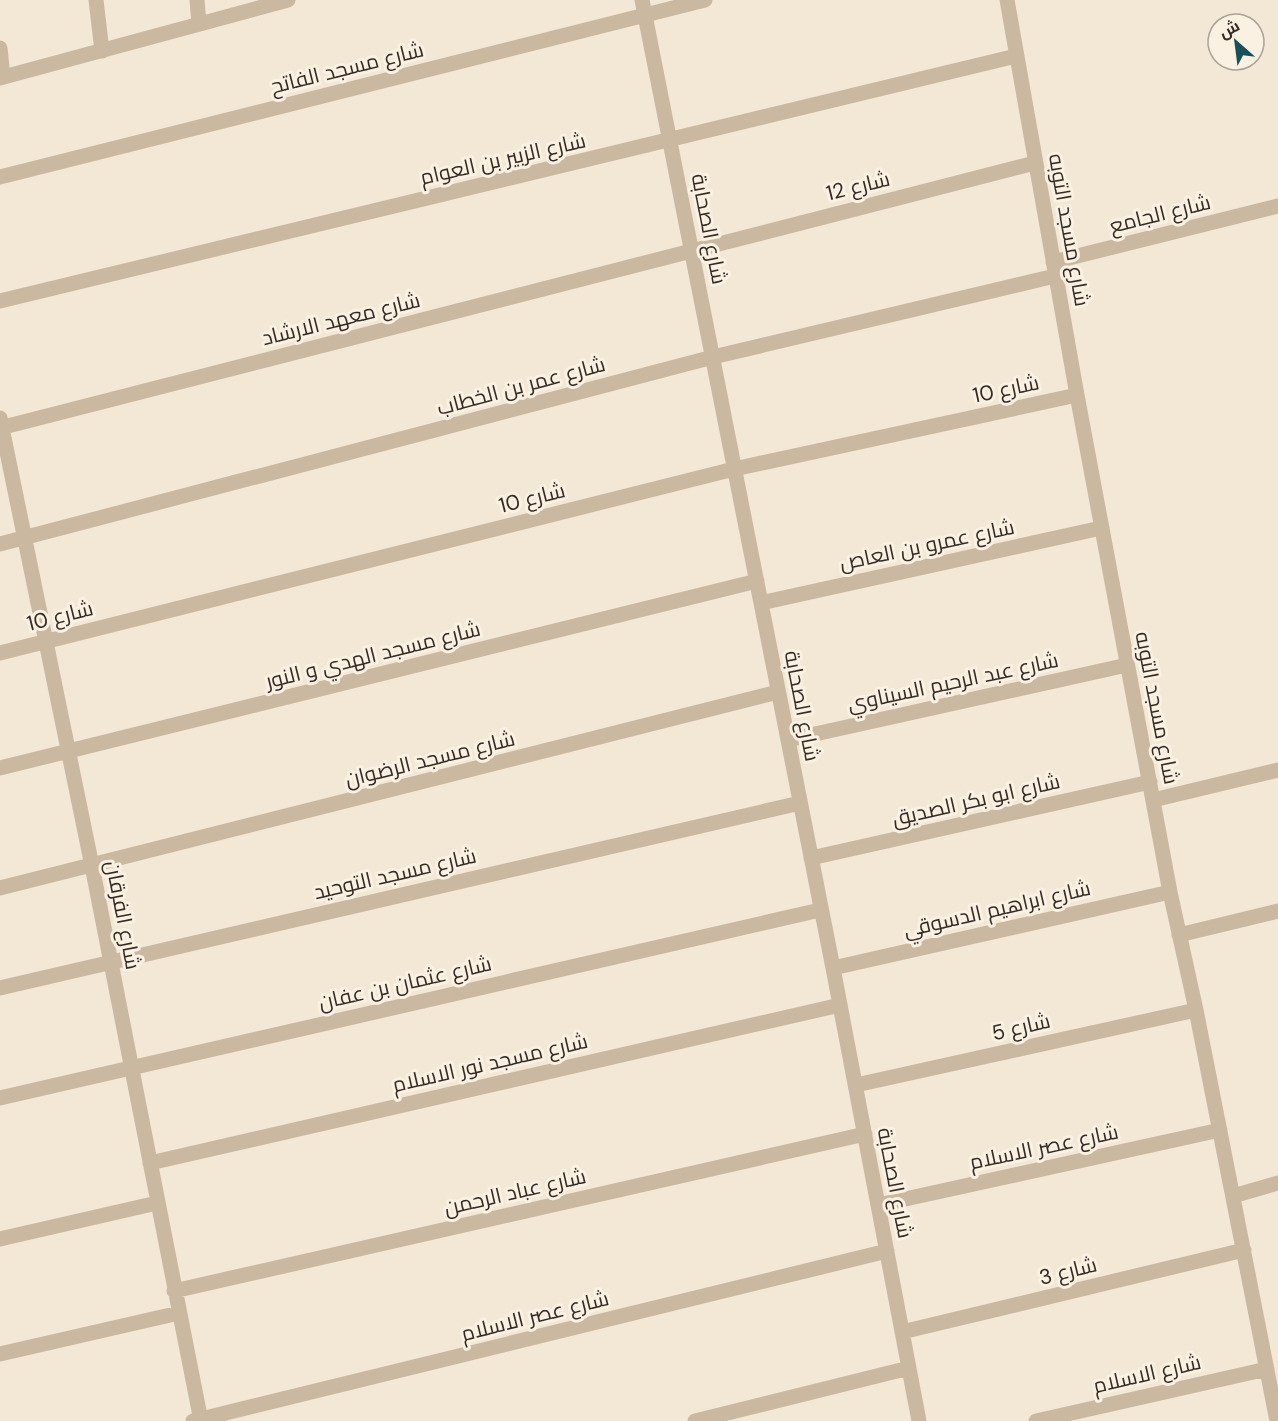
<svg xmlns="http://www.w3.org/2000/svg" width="1278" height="1421" viewBox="0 0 1278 1421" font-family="'DM Sans',Cairo,sans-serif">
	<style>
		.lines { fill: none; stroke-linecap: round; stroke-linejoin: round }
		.street { stroke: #cbb8a1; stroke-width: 15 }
		.labels { text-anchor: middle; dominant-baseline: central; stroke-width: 6; stroke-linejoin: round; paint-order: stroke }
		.street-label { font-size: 21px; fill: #352b25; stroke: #faf1e2 }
	</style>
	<rect width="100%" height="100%" fill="#f3e7d6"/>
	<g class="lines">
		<path class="street" d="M96 0 102 51
			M197 0 199 24
			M642 0 833 968 919 1421
			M1007 0 1077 395 1170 892 1196 1010 1277 1421
			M0 48 3 77
			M0 78 288 0
			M0 177 705 0
			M1053 262 1278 206
			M0 301 1016 56
			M0 418 92 866 201 1421
			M0 428 1035 163
			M0 544 713 357 1055 276
			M761 603 1101 528
			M0 653 734 469 1077 395
			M788 740 1127 665
			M0 768 757 581
			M1153 800 1278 770
			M811 858 1150 782
			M0 888 778 692
			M1179 935 1278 911
			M833 968 1170 892
			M0 988 800 803
			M856 1085 1196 1010
			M0 1098 820 910
			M150 1163 840 1005
			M1233 1196 1278 1183
			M878 1205 1220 1130
			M0 1239 157 1203
			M174 1291 865 1134
			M902 1332 1244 1250
			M0 1354 179 1313
			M193 1421 887 1251
			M695 1421 909 1368
			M1036 1421 1267 1369"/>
	</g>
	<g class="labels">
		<g class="street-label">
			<text transform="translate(347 68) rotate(-14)">شارع مسجد الفاتح</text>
			<text transform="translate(503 159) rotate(-13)">شارع الزبير بن العوام</text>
			<text transform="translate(858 186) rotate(-14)">شارع 12</text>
			<text transform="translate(1160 214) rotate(-14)">شارع الجامع</text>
			<text transform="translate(709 229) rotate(79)">شارع الصحابة</text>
			<text transform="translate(1069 230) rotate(80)">شارع مسجد التوبه</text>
			<text transform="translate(341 319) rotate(-14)">شارع معهد الارشاد</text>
			<text transform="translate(521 386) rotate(-15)">شارع عمر بن الخطاب</text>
			<text transform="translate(1006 389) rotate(-12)">شارع 10</text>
			<text transform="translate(532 498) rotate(-14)">شارع 10</text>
			<text transform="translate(927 545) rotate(-12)">شارع عمرو بن العاص</text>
			<text transform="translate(60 616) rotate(-14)">شارع 10</text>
			<text transform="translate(373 655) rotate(-14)">شارع مسجد الهدي و النور</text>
			<text transform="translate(953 682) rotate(-12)">شارع عبد الرحيم السيناوي</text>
			<text transform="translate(802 706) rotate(79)">شارع الصحابة</text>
			<text transform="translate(1157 708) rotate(79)">شارع مسجد التوبه</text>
			<text transform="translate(430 759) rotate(-14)">شارع مسجد الرضوان</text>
			<text transform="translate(976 800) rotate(-13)">شارع ابو بكر الصديق</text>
			<text transform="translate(395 874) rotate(-13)">شارع مسجد التوحيد</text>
			<text transform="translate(997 909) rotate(-13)">شارع ابراهيم الدسوقي</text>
			<text transform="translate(123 915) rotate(79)">شارع الفرقان</text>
			<text transform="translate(405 983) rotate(-13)">شارع عثمان بن عفان</text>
			<text transform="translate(1021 1027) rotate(-13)">شارع 5</text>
			<text transform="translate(490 1063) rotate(-13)">شارع مسجد نور الاسلام</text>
			<text transform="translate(1044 1147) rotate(-12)">شارع عصر الاسلام</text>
			<text transform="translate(895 1183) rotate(79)">شارع الصحابة</text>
			<text transform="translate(515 1192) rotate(-13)">شارع عباد الرحمن</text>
			<text transform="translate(1068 1271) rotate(-14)">شارع 3</text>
			<text transform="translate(535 1316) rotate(-14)">شارع عصر الاسلام</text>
			<text transform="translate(1147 1374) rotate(-13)">شارع الاسلام</text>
		</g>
	</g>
	<g transform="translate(1236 42) rotate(332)"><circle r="28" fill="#faf1e2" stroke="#aba296" stroke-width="1.5"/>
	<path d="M0-4.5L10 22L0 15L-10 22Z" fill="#17505a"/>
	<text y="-9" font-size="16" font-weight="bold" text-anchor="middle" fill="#352b25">ش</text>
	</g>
</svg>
